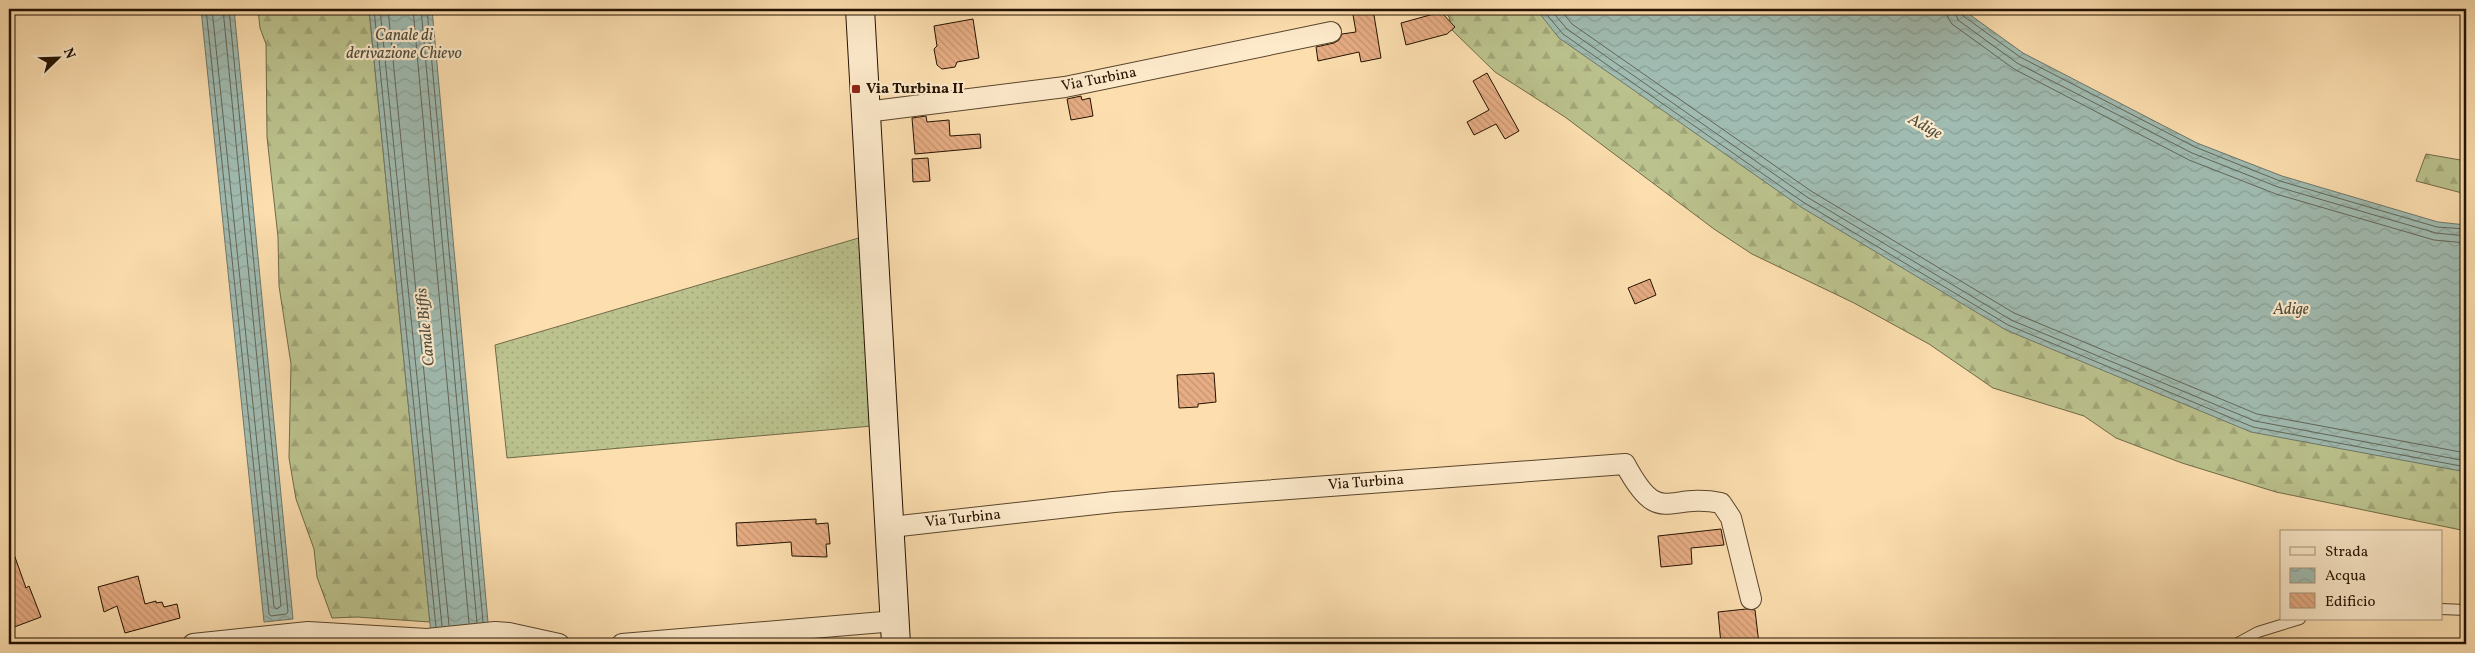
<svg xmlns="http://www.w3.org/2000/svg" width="2475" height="653" viewBox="0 0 2475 653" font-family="Vollkorn,serif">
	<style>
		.grass { fill: url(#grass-dots); stroke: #706a46 }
		.forest { fill: url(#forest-firs); stroke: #706a46 }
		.water { fill: url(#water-waves); stroke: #6e776a }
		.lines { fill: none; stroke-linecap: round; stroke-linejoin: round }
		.shore { stroke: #626658; stroke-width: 1 }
		.building { fill: url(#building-back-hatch); stroke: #241200 }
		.lane-casing { stroke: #5a452c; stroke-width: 12 }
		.street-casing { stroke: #5a452c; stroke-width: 22 }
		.secondary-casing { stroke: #241200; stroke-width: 30 }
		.lane { stroke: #fdeacb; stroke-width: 10 }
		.street { stroke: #fdeacb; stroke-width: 20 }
		.secondary { stroke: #fdeacb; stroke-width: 28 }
		.poi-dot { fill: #8f2418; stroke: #fdeacb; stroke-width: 2 }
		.labels { text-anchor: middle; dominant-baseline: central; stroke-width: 4.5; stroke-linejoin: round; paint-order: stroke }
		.street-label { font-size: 15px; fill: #241200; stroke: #fdeacb }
		.poi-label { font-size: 15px; font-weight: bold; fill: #241200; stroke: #fdeacb; text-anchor: start }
		.water-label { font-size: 16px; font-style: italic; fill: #4f4d3e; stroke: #fdeacb }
	</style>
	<defs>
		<pattern id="grass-dots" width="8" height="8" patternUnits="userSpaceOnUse" patternTransform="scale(1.25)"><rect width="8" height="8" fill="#bbc28d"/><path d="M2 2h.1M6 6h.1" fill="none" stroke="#a1a678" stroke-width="1.8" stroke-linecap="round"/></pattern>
		<pattern id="forest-firs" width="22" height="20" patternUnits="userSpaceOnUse" patternTransform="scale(1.25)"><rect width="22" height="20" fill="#bbc28d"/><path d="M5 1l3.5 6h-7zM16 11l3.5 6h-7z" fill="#a1a678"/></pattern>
		<pattern id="water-waves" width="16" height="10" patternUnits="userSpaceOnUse" patternTransform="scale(1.25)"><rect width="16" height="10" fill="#a0bbb1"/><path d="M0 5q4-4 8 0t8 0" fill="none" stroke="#8aa096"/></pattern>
		<pattern id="building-back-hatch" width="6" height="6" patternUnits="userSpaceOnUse" patternTransform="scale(1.25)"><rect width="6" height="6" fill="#e7ad84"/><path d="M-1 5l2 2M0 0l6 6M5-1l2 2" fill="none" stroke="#c69470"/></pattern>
	</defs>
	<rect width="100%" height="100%" fill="#fcdeaf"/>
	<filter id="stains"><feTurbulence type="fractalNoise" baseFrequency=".004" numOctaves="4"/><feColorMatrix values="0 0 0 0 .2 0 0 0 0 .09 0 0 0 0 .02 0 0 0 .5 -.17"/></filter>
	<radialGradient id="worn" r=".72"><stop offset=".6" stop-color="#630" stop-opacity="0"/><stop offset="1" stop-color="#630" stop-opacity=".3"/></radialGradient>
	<path class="grass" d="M862 237 872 426 507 458 495 345Z"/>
	<path class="forest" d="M258 9H369L430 622 357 617 332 618 317 577 314 549 296 499 289 458 291 364 279 286 278 237 267 137 266 44 260 28Z
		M1442 9H1576L2466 434V531L2276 492 2182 463 2116 438 2084 416 1993 388 1929 344 1854 303 1752 254 1714 229 1565 117 1495 72 1452 30 1449 17Z
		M2426 154 2466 161V194L2416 181Z"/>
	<path class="water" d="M201 9H234L293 619 264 622Z
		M369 9H432L490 644H432Z
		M1536 9H1962L2023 53 2197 143 2282 176 2438 222 2466 225V472L2251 432 2006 330 1801 207 1559 38Z"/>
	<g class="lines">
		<path class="shore" d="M206 9 269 614 271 616 286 614 288 612 229 9
			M212 9 274 607 277 609 281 606 223 9
			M374 9 436 627
			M380 9 442 626
			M388 9 449 625
			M413 9 469 623
			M421 9 477 623
			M427 9 483 622
			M1542 9 1563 34 1803 202 2008 325 2253 427 2466 467
			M1550 9 1567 29 1807 197 2011 320 2255 421 2466 461
			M1560 9 1572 24 1811 191 2014 313 2257 414 2466 453
			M1946 9 1948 18 1952 24 2014 69 2189 160 2276 194 2434 240 2466 243
			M1954 9 1958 20 2017 63 2192 153 2278 187 2436 233 2466 236
			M1960 9 1962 15 2020 57 2195 147 2280 181 2437 227 2466 229"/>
	</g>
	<path class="building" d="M1352 9H1373L1381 58 1361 62 1359 52 1318 61 1316 47 1334 43 1339 40 1342 34 1356 32Z
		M1441 12 1455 27 1447 34 1406 45 1401 23Z
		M973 19 979 58 957 62 955 67 942 69 937 65 934 49 937 46 934 26Z
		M1487 73 1519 131 1505 139 1496 124 1474 135 1467 122 1489 110 1473 81Z
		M1081 96 1082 100 1090 98 1093 116 1071 120 1067 99Z
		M926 116 927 122 949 120 950 136 980 134 981 148 915 154 912 118Z
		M928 158 930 181 913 182 912 159Z
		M1650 279 1656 295 1635 304 1628 288Z
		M1214 373 1216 402 1198 404V407L1179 408 1177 375Z
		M816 519V524L828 523 830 544H826L827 557 792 556 791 542 737 546 736 523Z
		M1721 529 1724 545 1691 548 1692 564 1661 567 1658 536Z
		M9 546H11L26 588 29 586 41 617 9 629Z
		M138 576 145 604 156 601V603L162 602 164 607 177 604 180 618 125 633 117 606 104 612 98 587Z
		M1746 609 1755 610 1759 644H1721L1718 612Z"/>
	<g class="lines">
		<g class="lane-casing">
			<path id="lane" d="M2441 609 2466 610
				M2236 644 2258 632 2300 619"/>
		</g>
		<g class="street-casing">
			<path id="street" d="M866 112 1065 87 1331 32
				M891 527 1114 502 1625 464C1660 529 1666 492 1721 503L1731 518 1751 599
				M193 644 308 632 427 639 495 632 509 633 559 644
				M622 644 895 621"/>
		</g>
		<g class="secondary-casing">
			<path id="secondary" d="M860 9 896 644"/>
		</g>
		<use href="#lane" class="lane"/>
		<use href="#street" class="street"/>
		<use href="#secondary" class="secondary"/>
	</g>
	<rect class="poi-dot" x="851" y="84" width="10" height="10" rx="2.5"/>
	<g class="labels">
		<g class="street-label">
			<text transform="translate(1099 80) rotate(-11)">Via Turbina</text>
			<text transform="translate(1366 483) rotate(-4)">Via Turbina</text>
			<text transform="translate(963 519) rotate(-6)">Via Turbina</text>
		</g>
		<g class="poi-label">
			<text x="866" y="89">Via Turbina II</text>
		</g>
		<g class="water-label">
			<text x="404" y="36">Canale di<tspan x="404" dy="18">derivazione Chievo</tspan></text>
			<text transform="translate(1925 127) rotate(29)">Adige</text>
			<text x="2291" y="310">Adige</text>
			<text transform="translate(426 327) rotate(-96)">Canale Biffis</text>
		</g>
	</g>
	<rect width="2475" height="653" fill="none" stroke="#fcdeaf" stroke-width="30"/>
	<rect x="10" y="10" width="2455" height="633" fill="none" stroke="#241200" stroke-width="2.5"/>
	<rect x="15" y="15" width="2445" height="623" fill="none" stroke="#241200"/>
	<rect x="2280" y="530" width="162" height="90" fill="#fdeacb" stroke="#a6947a"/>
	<rect x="2290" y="547" width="25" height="8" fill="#fdeacb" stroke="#a6947a"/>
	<text x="2325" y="556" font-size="15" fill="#241200">Strada</text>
	<rect x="2290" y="568" width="25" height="15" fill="url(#water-waves)" stroke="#a6947a"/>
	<text x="2325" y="580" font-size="15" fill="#241200">Acqua</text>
	<rect x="2290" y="593" width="25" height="15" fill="url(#building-back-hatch)" stroke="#a6947a"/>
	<text x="2325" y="606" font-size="15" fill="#241200">Edificio</text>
	<g transform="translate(58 58) rotate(67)" stroke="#fdeacb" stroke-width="4" paint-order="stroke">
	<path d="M0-4L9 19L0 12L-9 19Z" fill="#241200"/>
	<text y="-8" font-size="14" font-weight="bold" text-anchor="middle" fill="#241200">N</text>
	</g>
	<rect width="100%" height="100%" filter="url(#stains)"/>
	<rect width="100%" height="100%" fill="url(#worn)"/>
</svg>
